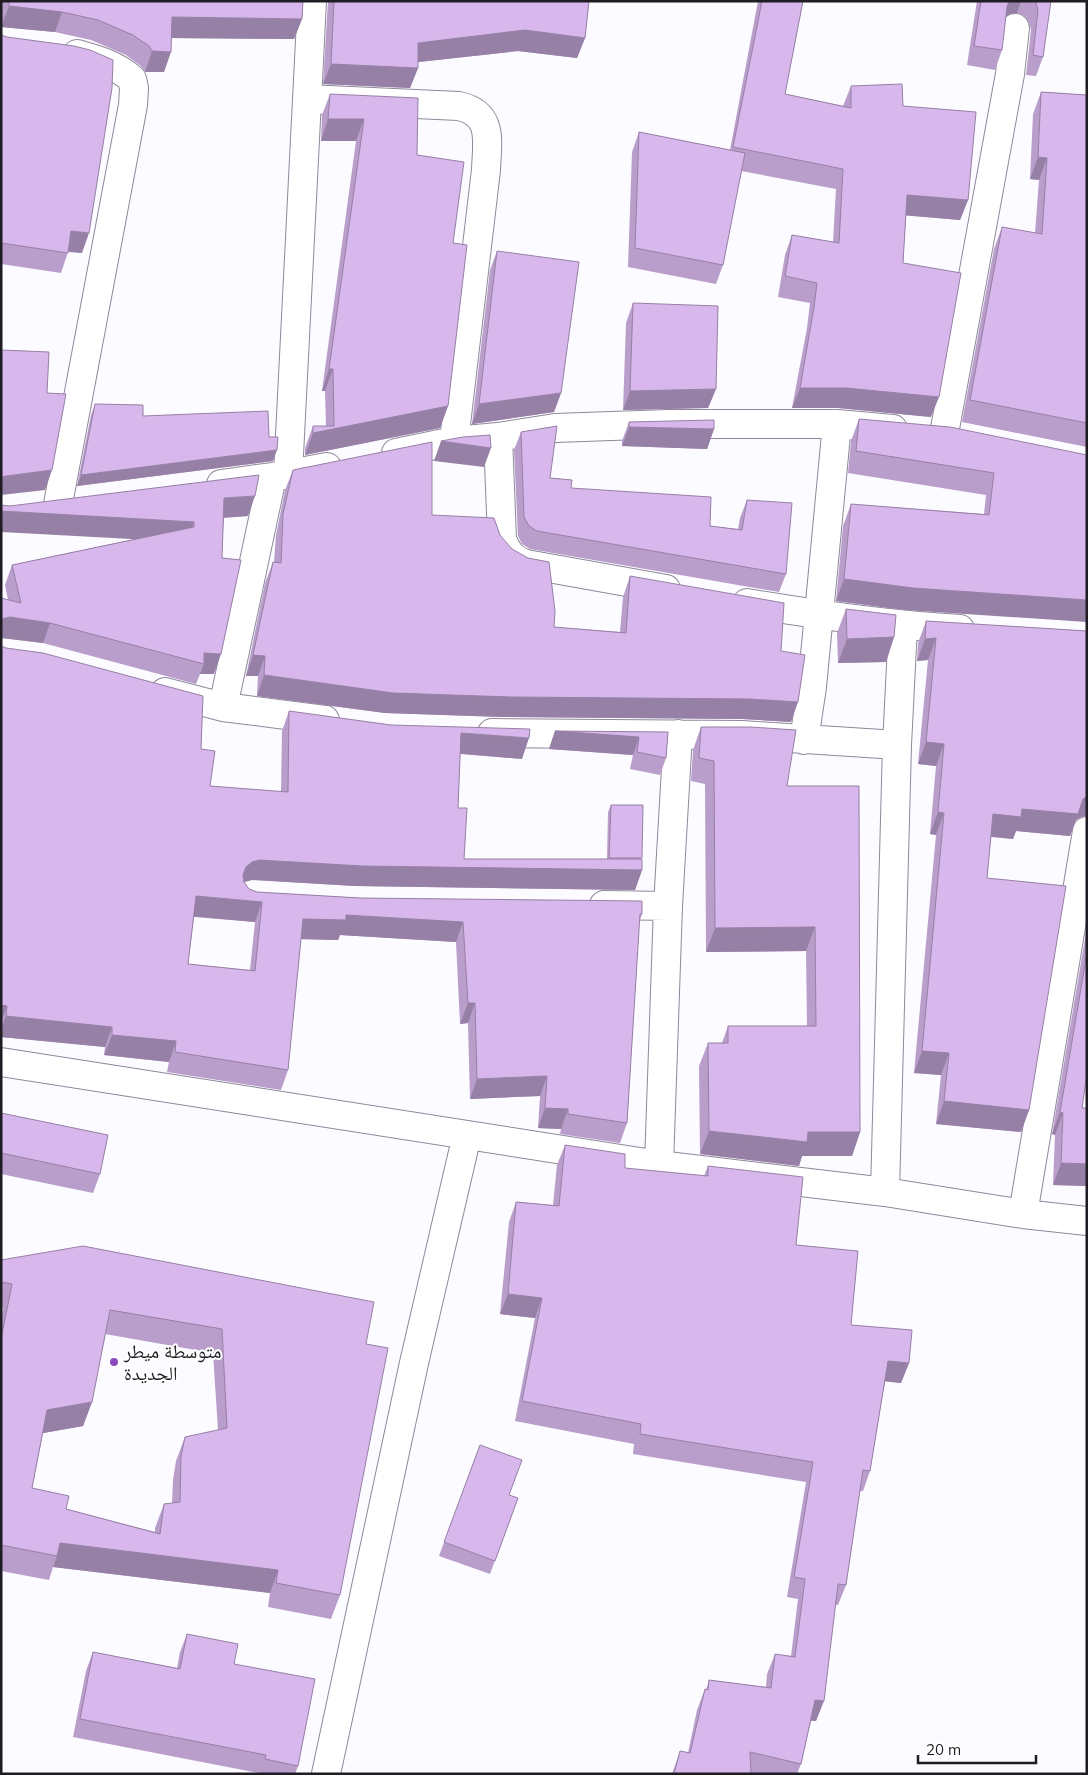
<svg xmlns="http://www.w3.org/2000/svg" width="1088" height="1775" viewBox="0 0 1088 1775" font-family="Mulish,'Noto Naskh Arabic',sans-serif">
	<style>
		.lines { fill: none; stroke-linecap: round; stroke-linejoin: round }
		.minor-casing { stroke: #8e889a; stroke-width: 30 }
		.minor { stroke: #fff; stroke-width: 28 }
		.wall { fill: #b99dcb; fill-rule: evenodd }
		.shaded-wall { fill: #9680a5 }
		.building { fill: #d7b7ec; stroke: #9680a5; fill-rule: evenodd }
		.poi-dot { fill: #8e49bd; stroke: #fff; stroke-width: 2 }
		.labels { text-anchor: middle; dominant-baseline: central; stroke-width: 4; stroke-linejoin: round; paint-order: stroke }
		.poi-label { font-size: 19px; fill: #1f1c23; stroke: #fff; text-anchor: start }
	</style>
	<rect width="100%" height="100%" fill="#fcfbff"/>
	<g class="lines">
		<g class="minor-casing">
			<path id="minor" d="M307 99 459 106C494 114 487 141 486 170L454 441
				M944 434 1010 74 1015 28
				M498 437 502 539C507 552 512 559 526 564L666 589
				M396 453 454 441 498 437 555 428 668 424H837L893 429
				M288 475 312 1
				M221 484 272 477 327 467
				M58 504 133 105 134 88 132 79C116 65 98 60 77 54
				M747 603C818 615 888 625 960 629
				M165 692 223 707 325 720
				M223 707 272 477
				M492 733 742 735 897 745
				M804 740 812 687 837 424
				M604 905 668 906
				M1 1062 659 1165 885 1192 1023 1214 1087 1221
				M659 1165 668 906 678 734
				M885 1192 897 745 903 626
				M1023 1214 1087 831
				M326 1774 414 1363 467 1135"/>
		</g>
		<use href="#minor" class="minor"/>
	</g>
	<path class="wall" d="M2 1H303L302 19 294 39 171 38 164 72H145L141 66 126 55 91 40 55 32 1 27Z
		M328 1H589L585 38 577 58 518 51 418 62V68L410 88 323 84Z
		M758 1H803L785 94 843 106 851 86 903 106 968 200 960 220 906 215 903 263 931 417 838 408H792L807 328 810 303 778 297 785 255 792 235 833 242 836 189 741 171 723 265 716 284 628 267 632 152 639 132 730 150Z
		M977 1H1051L1043 57 1036 76 1026 75 1031 30 1029 22 1025 16 1017 13 1009 14 1005 17 1002 50 995 70 967 65Z
		M1 35 82 253 68 252 61 273 1 264Z
		M1041 92 1087 95V447L962 422 994 249 1002 227 1035 233 1039 180 1030 179 1033 114Z
		M330 94 417 155 453 243 448 406 440 428 305 455V448L313 426H326L325 391H322L356 141H321L322 115Z
		M497 251 561 393 554 412 472 424 490 270Z
		M633 303 716 389 708 408 623 410 626 323Z
		M95 404 143 416 269 437 273 461 77 486 91 415Z
		M859 419 1087 455 905 610 836 601 843 526 851 504 984 514 986 495 848 473 851 441Z
		M629 422 714 429 707 449 622 446V441Z
		M521 432 550 478 571 488 710 526 738 529 740 518 747 500 786 574 779 592 530 549 522 544 518 536 514 450Z
		M293 470 432 515 500 535 554 627 620 632 623 597 630 576 781 651 791 722 742 719 503 717 385 713 257 696 258 676H246L265 583 273 562H274L276 535 285 490Z
		M10 506 248 516 224 518 214 674H200L196 684 43 643 3 638 8 600 5 585 12 565 135 539Z
		M846 609 894 637 886 662 838 663 837 633Z
		M926 621 1087 631V816L1081 817 1076 820 1070 836 1016 831 1013 839 991 837 987 878 1029 1110 1021 1132 936 1124 941 1075 914 1073 936 835 930 834 936 766 918 764 928 660 917 661 918 643Z
		M1 646 201 749 210 786 281 792 282 731 289 711 522 759 460 754 458 808 464 859H607L608 812 611 805 641 859 642 870 635 890 355 886 252 880 244 882 249 889 257 892 642 914 639 922 627 1123 620 1143 560 1134 561 1129 538 1128 540 1096 470 1099 468 1023 460 1024 456 942 340 935 338 940 301 939 288 1070 281 1090 167 1072 169 1062 104 1055 105 1047 1 1037ZM194 917 255 922 250 970 188 964Z
		M701 727 787 786 860 1132 852 1156H802L799 1166 700 1154 699 1066 708 1043H722L728 1026H807L806 951 706 952 705 784 691 781 693 750Z
		M555 731 668 732 666 758 660 775 630 769 633 755 549 749Z
		M1087 927V1074L1082 1108H1087V1186L1053 1185 1055 1135 1052 1134Z
		M1 1113 100 1174 93 1193 1 1174Z
		M565 1145 625 1168 704 1176 708 1166 796 1245 851 1325 909 1363 901 1383 885 1381 870 1471 863 1491H860L846 1585 838 1605H835L816 1721H811L801 1764 797 1774H672L680 1751 688 1753 697 1710 705 1689 706 1690 709 1680 766 1687 767 1674 775 1654 791 1656 798 1599 787 1597 806 1482 633 1454 634 1444 515 1421 535 1318 500 1314 509 1222 516 1202 553 1205 557 1165Z
		M1 1260 366 1344 340 1595 331 1619 268 1607 270 1593 53 1567 49 1580 1 1571V1318L3 1308 1 1307ZM105 1334 213 1353 218 1430 185 1437 176 1461 173 1480 172 1503 164 1504 155 1528V1532L66 1509 32 1488 43 1433 83 1426 92 1402Z
		M480 1445 509 1495 518 1498 490 1574 439 1556Z
		M187 1634 234 1664 298 1766 295 1774H259V1773L73 1737 86 1671 93 1652 177 1668 180 1652Z"/>
	<path class="shaded-wall" d="M1009 1H1021L1017 13 1009 14 1002 19Z
		M9 6 62 12 55 32 1 27Z
		M172 17 302 19 294 39 164 38Z
		M525 30 585 38 577 58 518 51 410 63 418 43Z
		M152 51 171 52 164 72H145Z
		M331 64 418 68 410 88 323 84Z
		M328 119H364L356 141H321Z
		M1038 157 1047 158 1039 180 1030 179Z
		M907 195 968 200 960 220 900 215Z
		M71 231 89 233 82 253 64 251Z
		M329 369H333L325 391H322Z
		M800 388H846L939 397 931 417 838 408H792Z
		M716 389 708 408 623 410 630 391Z
		M561 393 554 412 472 424 479 404Z
		M448 406 440 428 305 455 313 433Z
		M629 427 714 429 707 449 622 446Z
		M441 441 491 448 484 467 434 461Z
		M277 450 273 461 77 486 81 475Z
		M52 470 45 490 1 495V477L6 476Z
		M255 496 248 516 217 518 224 498Z
		M1 511 194 522 187 542 1 532Z
		M844 579 1087 600V622L905 610 836 601Z
		M10 617 50 623 43 643 1 638V619Z
		M894 637 886 662 838 663 847 639Z
		M936 638 928 660 917 661 925 639Z
		M204 653 221 654 214 674H200L204 664Z
		M253 655 265 656 258 676H246Z
		M264 675 750 699 798 702 791 722 742 719 503 717 385 713 257 696Z
		M555 731 639 737 633 755 549 749Z
		M461 733 529 738 522 759 453 753Z
		M926 742 944 744 936 766 918 764Z
		M1087 796V816L1081 817 1076 820 1070 836 1016 831 1013 839 985 836 993 814 1022 809 1083 799Z
		M938 812 944 813 936 835 930 834Z
		M259 860 642 870 635 890 355 886 252 880 244 882 238 887 246 867 252 862Z
		M196 896 262 902 255 922 189 916Z
		M346 915 463 922 456 942 340 935 338 940 296 939 303 919Z
		M815 927 806 951 706 952 715 928Z
		M468 1003H475L468 1023 460 1024Z
		M1 1005 7 1006 1 1022Z
		M6 1016 112 1027 105 1047 1 1037V1030Z
		M112 1035 176 1041 169 1062 104 1055Z
		M922 1051 949 1053 941 1075 914 1073Z
		M547 1076 540 1096 470 1099 477 1079Z
		M944 1101 1029 1110 1021 1132 936 1124Z
		M545 1108 568 1109 561 1129 538 1128Z
		M1060 1112 1063 1113 1055 1135 1052 1134Z
		M709 1131 808 1132H860L852 1156H802L799 1166 700 1154Z
		M1061 1163 1087 1164V1186L1053 1185Z
		M508 1294 542 1298 535 1318 500 1314Z
		M888 1361 909 1363 901 1383 881 1381Z
		M92 1402 83 1426 38 1434 47 1410Z
		M60 1543 278 1570 270 1593 53 1567 57 1556Z
		M815 1700 824 1701 816 1721 808 1720Z"/>
	<path class="building" d="M9 1H303L302 19 172 17 171 52 152 51 149 46 133 35 98 20 62 12 9 6Z
		M334 1H589L585 38 525 30 418 43V68L331 64Z
		M762 1H803L785 94 851 108V86L902 84 903 106 976 112 968 200 907 195 903 263 961 273 939 397 846 388H800L814 307 817 283 785 276 792 235 839 243 843 169 733 147Z
		M981 1H1009L1007 7 1002 50 974 46Z
		M1035 1H1051L1043 57 1033 55 1038 10 1036 3Z
		M1 35 7 37 74 46 90 50 113 60 112 88 89 233 71 231 68 253 1 243Z
		M1041 92 1087 95V423L970 400 1002 227 1042 234 1047 158 1038 157Z
		M330 94 418 98 417 155 464 162 453 243 467 245 448 406 313 433V426H334L333 369H329L364 119H328Z
		M639 132 745 153 723 265 635 248Z
		M497 251 579 262 561 393 479 404Z
		M633 303 718 306 716 389 630 391Z
		M1 350 49 352 47 393 66 394 52 470 6 476 1 477Z
		M95 404 143 405V416L268 411 269 437H278L277 450 81 475Z
		M859 419 950 427 1087 455V600L913 588 844 579 851 504 989 515 994 473 856 451Z
		M714 420V429L629 427V422Z
		M557 426 550 478 572 480 571 488 711 497 710 526 742 530 747 500 792 503 786 574 537 531 529 526 524 517 521 432Z
		M490 435 491 448 441 441 463 437Z
		M432 442V515L494 518 500 535 512 549 528 558 549 562 555 611 554 627 626 633 630 576 784 603 781 651 805 655 798 702 750 699 511 697 393 693 264 675 265 656 253 655 273 562 281 563 283 514 293 470Z
		M259 475 255 496 224 498 222 558 241 560 221 654 204 653V664L50 623 10 617 1 619V598L21 603 12 565 194 527V522L1 511V505L10 506Z
		M846 609 896 615 894 637 847 639Z
		M926 621 1087 631V796L1083 799 1078 814 1022 809 1021 817 993 814 987 878 1066 886 1029 1110 944 1101 949 1053 922 1051 944 813 938 812 944 744 926 742 936 638 925 639Z
		M1 646 6 648 43 653 203 696 201 749 215 751 210 786 288 792 289 711 391 725 530 729 529 738 461 733 458 808H467L464 859H642V870L362 866 259 860 252 862 246 867 243 875 244 882 249 889 257 892 360 898 642 901V914H640L627 1123 568 1114V1109L545 1108 547 1076 477 1079 475 1003H468L463 922 346 915V920L303 919 288 1070 175 1052 176 1041 112 1035V1027L6 1016 7 1006 1 1005ZM196 896 262 902 255 971 188 964Z
		M701 727H750L796 730 787 786H859L860 1132H808L807 1142 709 1131 708 1043H728V1026H816L815 927 715 928 714 761 699 758Z
		M555 731 668 732 666 758 637 752 639 737Z
		M611 805H643L642 858H609Z
		M1087 953V1074L1082 1108H1087V1164L1061 1163 1063 1113 1060 1112Z
		M1 1113 108 1135 100 1174 1 1153Z
		M565 1145 625 1154V1168L708 1176V1166L803 1177 796 1245 858 1251 851 1325 912 1330 909 1363 888 1361 870 1471 863 1470 846 1585 838 1584 824 1701 815 1700 801 1764 750 1752 751 1774H674L680 1751 690 1753 705 1689 708 1690 709 1680 771 1688 775 1654 795 1657 805 1579 794 1577 813 1462 640 1434 641 1424 522 1401 542 1298 508 1294 516 1202 559 1206Z
		M83 1246 374 1302 366 1344 388 1348 340 1595 276 1583 278 1570 60 1543 57 1556 1 1545V1339L12 1284 1 1282V1260ZM110 1310 222 1329 227 1428 185 1437 181 1456 180 1502 164 1504 160 1534 66 1509 69 1496 32 1488 47 1410 92 1402Z
		M480 1445 522 1460 509 1495 518 1498 495 1561 444 1542Z
		M187 1634 238 1644 234 1664 315 1679 298 1766 265 1759 266 1755 80 1719 93 1652 180 1669Z"/>
	<circle class="poi-dot" cx="114" cy="1362" r="5"/>
	<g class="labels">
		<g class="poi-label">
			<text x="124" y="1351">متوسطة ميطر<tspan x="124" dy="22">الجديدة</tspan></text>
		</g>
	</g>
	<rect width="1088" height="1775" fill="none" stroke="#1f1c23" stroke-width="5"/>
	<path d="M918 1755v8h118v-8" fill="none" stroke="#1f1c23" stroke-width="2.5"/>
	<text x="926" y="1755" font-size="15" fill="#1f1c23" stroke="#ffffff" stroke-width="4" paint-order="stroke">20 m</text>
</svg>
